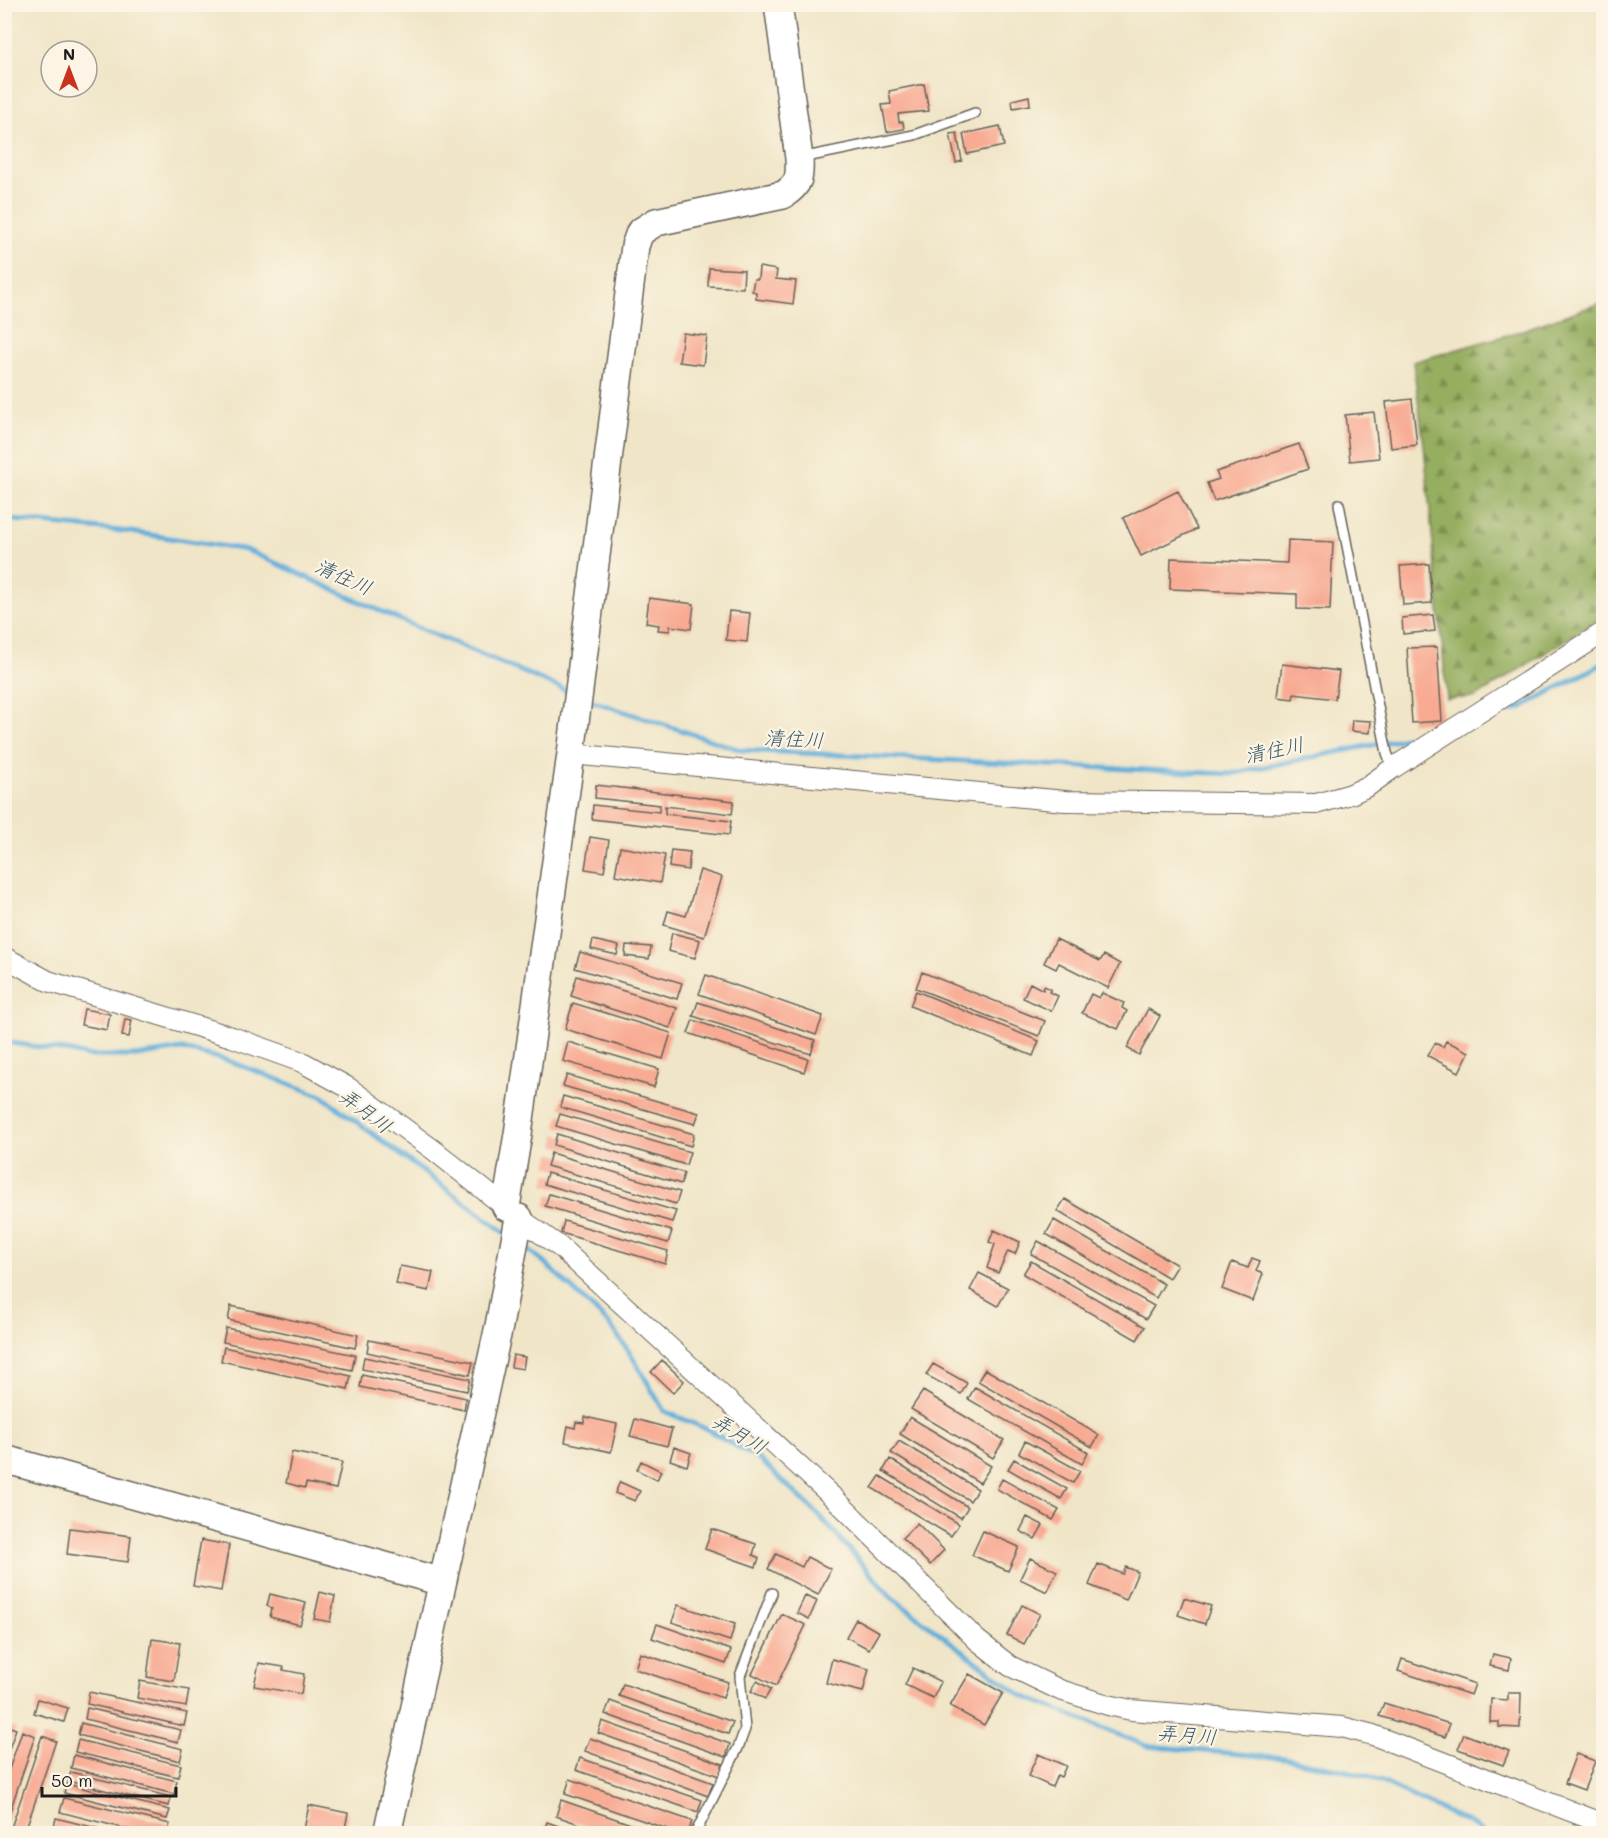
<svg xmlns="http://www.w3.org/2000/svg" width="1608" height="1838" viewBox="0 0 1608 1838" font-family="Mali,'Klee One',sans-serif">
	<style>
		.forest { fill: url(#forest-firs); stroke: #59653e; stroke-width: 1.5 }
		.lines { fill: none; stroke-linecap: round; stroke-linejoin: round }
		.stream { stroke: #61aeda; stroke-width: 5 }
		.building { fill: #f8aa93 }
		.lane-casing { stroke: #666258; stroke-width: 12 }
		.street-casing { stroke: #666258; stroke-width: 22 }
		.secondary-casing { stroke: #666258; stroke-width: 30 }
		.lane { stroke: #fff; stroke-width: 9 }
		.street { stroke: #fff; stroke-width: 20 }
		.secondary { stroke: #fff; stroke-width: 27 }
		.labels { text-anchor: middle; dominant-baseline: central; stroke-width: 4.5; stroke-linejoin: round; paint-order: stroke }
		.water-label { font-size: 20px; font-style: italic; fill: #385668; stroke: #fcf5e5 }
	</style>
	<defs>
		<pattern id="forest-firs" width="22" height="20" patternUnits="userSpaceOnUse" patternTransform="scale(1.5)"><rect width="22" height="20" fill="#96ae60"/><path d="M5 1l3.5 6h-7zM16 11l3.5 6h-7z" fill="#7a8d4e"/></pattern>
	</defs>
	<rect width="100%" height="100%" fill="#fcf5e5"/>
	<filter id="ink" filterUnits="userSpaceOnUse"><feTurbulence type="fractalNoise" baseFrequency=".0167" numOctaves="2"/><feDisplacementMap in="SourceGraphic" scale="12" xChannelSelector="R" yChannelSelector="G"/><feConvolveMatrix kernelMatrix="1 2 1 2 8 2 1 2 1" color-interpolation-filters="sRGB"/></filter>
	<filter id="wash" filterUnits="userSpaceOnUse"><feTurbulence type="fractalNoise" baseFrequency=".008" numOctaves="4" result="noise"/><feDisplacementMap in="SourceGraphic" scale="24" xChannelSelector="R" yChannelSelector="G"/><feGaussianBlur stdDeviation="1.35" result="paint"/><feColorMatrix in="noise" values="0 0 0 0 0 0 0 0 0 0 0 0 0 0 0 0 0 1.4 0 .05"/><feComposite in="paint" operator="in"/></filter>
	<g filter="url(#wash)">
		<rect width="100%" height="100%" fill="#f0e5c7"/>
		<path class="forest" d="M1603 302V616L1476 697 1447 699 1424 445 1413 362 1514 333Z"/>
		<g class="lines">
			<path class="stream" d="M4 519 131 532 247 550 398 619 572 693
				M586 699 741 750 1230 774 1397 740 1439 729
				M1489 716 1520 708 1604 663
				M4 1042 67 1051 87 1056H136L182 1049 226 1060 322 1096 508 1235
				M523 1246 544 1262 609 1324 632 1356 664 1411 711 1431 760 1460 818 1514 890 1596 1021 1695 1147 1746 1285 1758 1369 1776 1467 1822 1486 1834"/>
		</g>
		<g id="blocks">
			<path class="building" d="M924 84 929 111 898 114 899 122H903L904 129 887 132 882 105 891 104 889 91Z
				M1029 96 1030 105 1013 108 1012 100Z
				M1000 126 1004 146 967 154 963 134Z
				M957 133 962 161 956 163 950 134Z
				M759 267 777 270 776 279 796 281 793 304 756 299V292L752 291 754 279H758Z
				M709 268 744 270 743 288 708 286Z
				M683 333 707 336 703 365 679 362Z
				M1412 399 1417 445 1391 448 1386 402Z
				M1374 412 1379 458 1350 461 1345 415Z
				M1299 444 1308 469 1214 501 1207 483 1219 479 1216 472Z
				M1178 491 1197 529 1141 556 1123 518Z
				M1288 540 1333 542 1330 610 1297 609V594L1170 589 1171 558 1287 563Z
				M1429 564 1432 603 1403 605 1400 566Z
				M649 598 694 604 691 629 670 626V631L658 630 659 625 646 623Z
				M729 611 750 613 747 642 726 640Z
				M1433 615 1435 631 1403 634 1402 618Z
				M1437 647 1442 721 1412 723 1407 648Z
				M1282 664 1339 671 1335 699 1294 694 1293 699 1278 697Z
				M1352 720 1371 721 1370 733 1351 731Z
				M596 785 734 801 732 814 665 806V814L731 821 729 835 592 819 593 805 659 812 660 805 595 798Z
				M590 837 609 840 604 872 585 869Z
				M620 847 665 855 660 883 615 875Z
				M671 850 690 852 688 870 669 867Z
				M700 870 722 877 704 937 664 925 668 911 686 916Z
				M672 933 700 940 695 958 668 951Z
				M1056 939 1100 961 1104 955 1120 964 1108 988 1059 963 1056 969 1044 963Z
				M593 940 619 946 617 955 591 949Z
				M626 945 651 947 649 959 625 956Z
				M580 952 682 983 677 999 575 968Z
				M922 972 1045 1021 1039 1036 916 988Z
				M706 975 823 1016 816 1035 699 994Z
				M577 976 677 1008 670 1028 571 996Z
				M1030 983 1043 990 1044 986 1051 989 1049 992 1058 996 1051 1011 1023 998Z
				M916 991 1039 1041 1033 1056 910 1006Z
				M1102 993 1124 1003 1122 1008 1127 1011 1118 1029 1082 1013 1091 994 1099 998Z
				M698 1002 815 1040 811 1054 693 1016Z
				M573 1003 671 1033 663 1059 565 1029Z
				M84 1009 110 1014 107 1030 81 1025Z
				M1148 1009 1160 1016 1139 1055 1127 1048Z
				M125 1019 132 1020 129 1037 122 1036Z
				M693 1020 808 1059 804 1072 688 1033Z
				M1446 1041 1469 1052 1459 1072 1428 1056 1435 1043 1443 1047Z
				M568 1042 659 1069 654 1087 563 1061Z
				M567 1075 699 1113 695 1124 563 1086Z
				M563 1096 694 1134 691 1146 560 1107Z
				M560 1114 690 1152 686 1165 556 1126Z
				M557 1134 684 1173 681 1184 554 1145Z
				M551 1153 680 1192 676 1204 547 1166Z
				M547 1173 676 1211 672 1222 544 1184Z
				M549 1194 672 1231 668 1243 545 1206Z
				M1065 1199 1177 1265 1169 1278 1057 1211Z
				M1054 1220 1164 1284 1156 1298 1046 1234Z
				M564 1221 668 1251 665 1264 561 1233Z
				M994 1230 1020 1242 1015 1254 1008 1251 998 1273 987 1268 995 1244 989 1242Z
				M1038 1241 1154 1306 1146 1319 1031 1254Z
				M1252 1258 1260 1261 1256 1271 1263 1274 1253 1301 1222 1289 1232 1262 1248 1268Z
				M1031 1261 1145 1327 1137 1340 1023 1274Z
				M400 1266 433 1272 429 1291 396 1284Z
				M979 1273 1008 1288 998 1306 970 1290Z
				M231 1306 358 1335 355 1348 228 1320Z
				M226 1328 355 1355 352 1370 223 1342Z
				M369 1340 473 1362 470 1375 367 1352Z
				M224 1347 351 1376 348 1389 221 1361Z
				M513 1355 525 1357 523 1369 511 1367Z
				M364 1357 470 1379 467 1391 362 1369Z
				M662 1360 684 1381 673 1393 651 1372Z
				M933 1364 967 1383 961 1394 926 1375Z
				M985 1369 1099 1435 1092 1447 978 1381Z
				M362 1375 466 1398 464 1410 360 1387Z
				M975 1387 1088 1452 1082 1464 968 1399Z
				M923 1391 1004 1440 993 1458 911 1409Z
				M585 1417 617 1424 611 1452 565 1442 568 1426 575 1428 576 1422 584 1423Z
				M910 1417 991 1466 980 1483 900 1434Z
				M635 1419 672 1429 667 1446 630 1436Z
				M899 1441 978 1489 970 1501 891 1453Z
				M1025 1441 1080 1471 1073 1483 1019 1453Z
				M674 1447 691 1453 687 1466 670 1460Z
				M292 1452 342 1462 336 1489 306 1483 305 1488 286 1483Z
				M890 1459 968 1507 961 1518 883 1471Z
				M1014 1459 1067 1489 1061 1499 1008 1469Z
				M641 1461 661 1471 657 1480 637 1470Z
				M880 1476 959 1524 951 1536 872 1488Z
				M1002 1479 1059 1510 1053 1520 997 1489Z
				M620 1482 640 1491 635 1501 615 1493Z
				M1027 1517 1043 1525 1035 1539 1020 1531Z
				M917 1523 944 1550 930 1565 902 1538Z
				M70 1528 131 1536 128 1562 67 1554Z
				M712 1529 756 1544 753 1555 759 1558 756 1567 705 1549Z
				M983 1531 1019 1547 1008 1571 972 1555Z
				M201 1540 229 1545 221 1591 193 1586Z
				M776 1554 802 1567 807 1557 831 1569 818 1595 768 1569Z
				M1030 1558 1057 1571 1047 1592 1020 1579Z
				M1098 1564 1123 1574 1126 1567 1138 1572 1126 1600 1089 1585Z
				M320 1592 335 1596 330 1622 314 1619Z
				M270 1594 306 1603 300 1625 270 1617 272 1608 267 1606Z
				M805 1596 817 1601 809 1619 797 1613Z
				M1184 1598 1211 1606 1205 1624 1178 1615Z
				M678 1605 735 1624 730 1641 672 1622Z
				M1022 1605 1040 1614 1024 1644 1007 1635Z
				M782 1614 806 1625 776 1686 752 1674Z
				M856 1619 879 1632 869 1649 846 1637Z
				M657 1624 731 1650 726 1664 652 1638Z
				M152 1639 180 1643 174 1681 147 1677Z
				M640 1653 728 1682 723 1698 635 1669Z
				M1493 1654 1511 1658 1509 1670 1490 1666Z
				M832 1659 869 1669 863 1692 826 1683Z
				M1402 1659 1475 1684 1471 1695 1398 1671Z
				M259 1663 284 1667 283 1670 304 1674 301 1694 254 1686Z
				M913 1668 941 1682 933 1698 905 1685Z
				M969 1674 1003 1693 984 1725 950 1706Z
				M140 1681 189 1690 186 1707 137 1698Z
				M757 1681 771 1689 765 1699 751 1691Z
				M623 1684 733 1722 728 1734 619 1696Z
				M89 1692 187 1713 184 1726 87 1704Z
				M1508 1693H1521L1520 1728 1499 1727V1722H1490L1491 1699 1508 1700Z
				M38 1699 68 1708 64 1722 34 1713Z
				M610 1701 730 1744 726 1757 605 1714Z
				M1384 1703 1450 1724 1445 1737 1379 1716Z
				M87 1708 181 1730 178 1742 85 1719Z
				M602 1721 723 1764 719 1776 598 1733Z
				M81 1723 183 1749 180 1761 78 1735Z
				M4 1725 16 1729 5 1760H4Z
				M22 1731 35 1736 5 1826V1781Z
				M1464 1734 1509 1751 1503 1765 1458 1749Z
				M42 1736 56 1741 24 1834H9Z
				M590 1738 713 1783 708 1796 585 1751Z
				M78 1740 181 1765 178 1777 75 1752Z
				M1038 1754 1066 1766 1061 1777 1057 1775 1052 1787 1028 1776Z
				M1576 1754 1595 1761 1584 1790 1565 1783Z
				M74 1755 177 1781 174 1794 71 1768Z
				M580 1758 702 1800 698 1812 576 1770Z
				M71 1772 171 1797 169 1806 68 1781Z
				M570 1779 692 1821 688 1834H682L565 1794Z
				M67 1784 170 1810 167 1819 64 1793Z
				M64 1798 170 1824 167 1834H146L60 1812Z
				M561 1800 657 1833V1834H608L556 1816Z
				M309 1805 348 1813 344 1834H303Z
				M56 1818 116 1833V1834H61L53 1831Z
				M547 1822 579 1833V1834H543Z"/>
		</g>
	</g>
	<g filter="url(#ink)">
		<use href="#blocks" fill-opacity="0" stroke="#666258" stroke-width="1.5"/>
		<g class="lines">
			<g class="lane-casing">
				<path id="lane" d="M801 158 914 135 975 113
					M1339 504 1387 753 1393 768
					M695 1834 738 1748 745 1729 740 1676 772 1593"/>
			</g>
			<g class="street-casing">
				<path id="street" d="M571 754 1065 801 1316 804 1351 794 1368 786 1393 768 1604 632
					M4 957 48 981 232 1037 302 1062 349 1088 435 1151 519 1218 560 1247 835 1499 977 1640 1010 1666 1060 1690 1108 1705 1131 1710 1342 1727 1373 1735 1604 1824"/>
			</g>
			<g class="secondary-casing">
				<path id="secondary" d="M506 1207 518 1134 571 754 635 246 640 232 656 222 783 195C800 184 800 177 799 158L778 4
					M4 1459 442 1582
					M387 1834 499 1326 519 1218"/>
			</g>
			<use href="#lane" class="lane"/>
			<use href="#street" class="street"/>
			<use href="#secondary" class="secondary"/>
		</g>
	</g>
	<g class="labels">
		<g class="water-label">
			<text transform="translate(344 576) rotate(24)">清住川</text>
			<text transform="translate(794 738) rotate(3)">清住川</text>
			<text transform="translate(1274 749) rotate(-12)">清住川</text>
			<text transform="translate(366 1110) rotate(37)">弄月川</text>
			<text transform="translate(740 1433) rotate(31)">弄月川</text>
			<text transform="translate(1187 1734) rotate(5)">弄月川</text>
		</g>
	</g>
	<rect width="1608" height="1838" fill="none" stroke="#fcf5e5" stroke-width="24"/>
	<g transform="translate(69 69)"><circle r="28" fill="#fcf5e5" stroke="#a29e95" stroke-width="1.5"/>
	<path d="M0-4.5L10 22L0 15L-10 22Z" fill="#c8321e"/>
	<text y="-9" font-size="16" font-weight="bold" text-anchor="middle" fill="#1c1c1c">N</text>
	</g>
	<path d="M42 1787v9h134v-9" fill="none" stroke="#1c1c1c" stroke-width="3"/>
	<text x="51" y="1787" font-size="18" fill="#1c1c1c" stroke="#fcf5e5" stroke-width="4.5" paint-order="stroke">50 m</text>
</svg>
